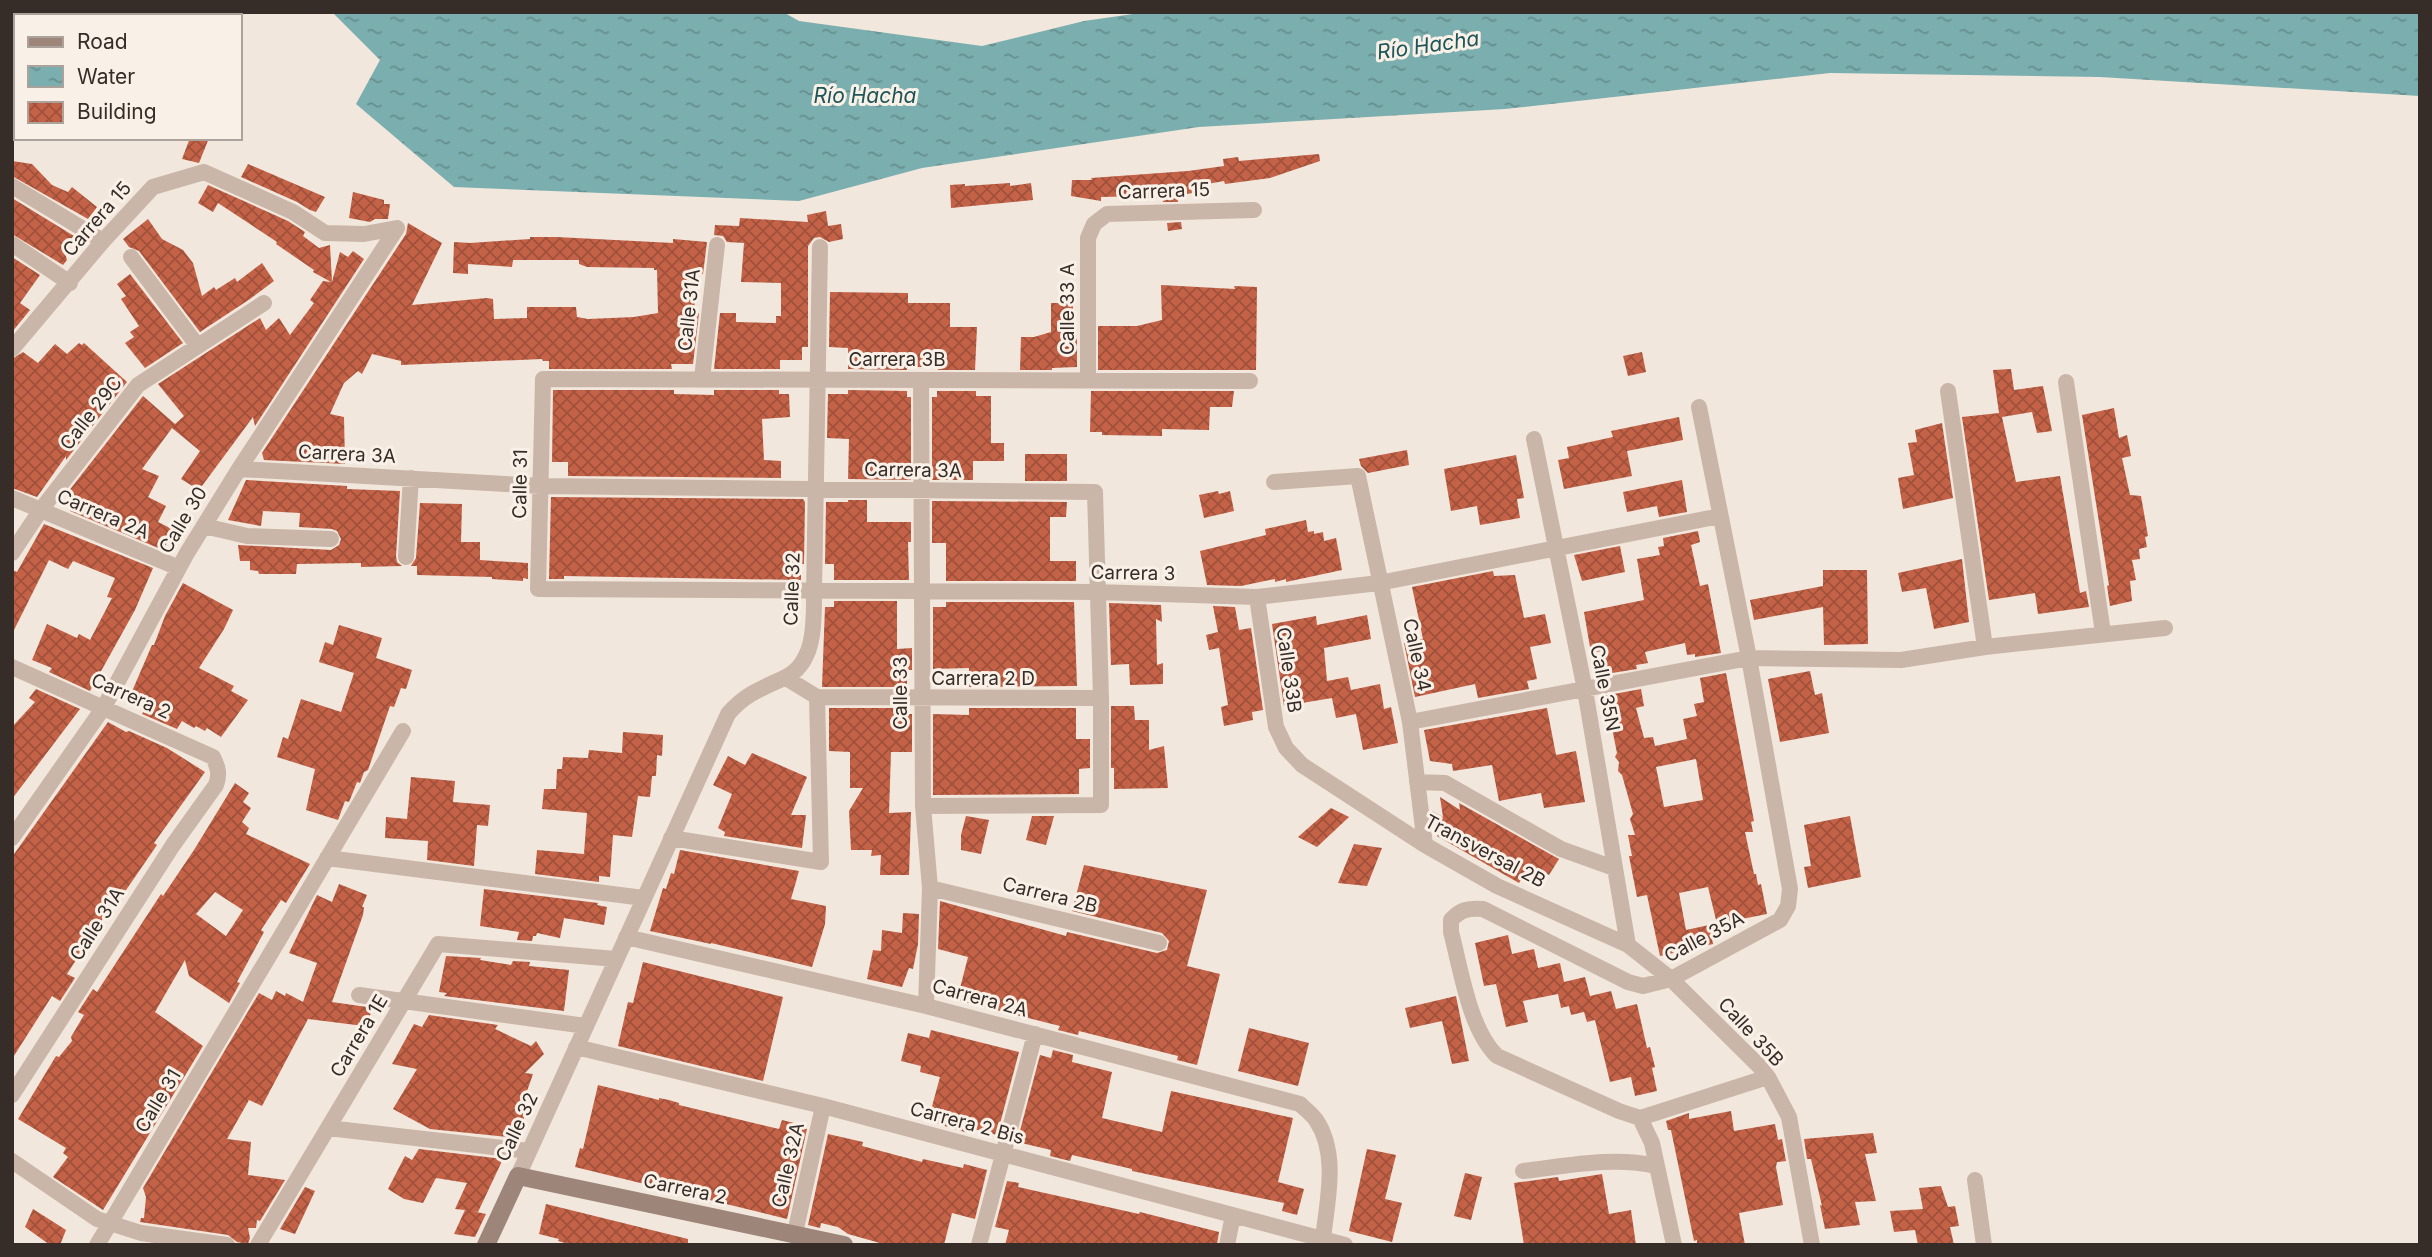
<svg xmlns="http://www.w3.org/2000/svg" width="2432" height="1257" viewBox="0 0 2432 1257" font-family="Inter,sans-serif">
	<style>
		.water { fill: url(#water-ripples) }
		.building { fill: url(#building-cross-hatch); fill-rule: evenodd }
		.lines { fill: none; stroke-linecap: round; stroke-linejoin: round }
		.street { stroke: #cab6a8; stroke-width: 16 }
		.secondary { stroke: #9d8579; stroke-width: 18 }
		.labels { text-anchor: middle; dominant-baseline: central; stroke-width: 6; stroke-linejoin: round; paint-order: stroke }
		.street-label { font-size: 19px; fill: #362c28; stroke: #f9f1e8 }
		.water-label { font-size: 21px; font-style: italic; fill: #1e5558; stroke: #f9f1e8 }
	</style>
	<defs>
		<pattern id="water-ripples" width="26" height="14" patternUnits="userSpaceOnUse" patternTransform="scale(1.75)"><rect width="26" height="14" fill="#7baeae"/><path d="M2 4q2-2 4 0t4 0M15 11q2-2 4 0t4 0" fill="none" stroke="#668e8e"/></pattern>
		<pattern id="building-cross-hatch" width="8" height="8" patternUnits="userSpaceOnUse" patternTransform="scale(1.75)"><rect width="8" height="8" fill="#c46247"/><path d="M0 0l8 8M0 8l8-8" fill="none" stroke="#a0513b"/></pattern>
	</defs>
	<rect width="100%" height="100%" fill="#f2e7dc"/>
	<path class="water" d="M332 12H783L799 21 982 46 1084 21 1147 12H2420V96L2100 77 1830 73 1505 109 1199 127 922 168 799 201 454 187 356 104 380 60Z"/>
	<path class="building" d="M190 138H209L199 163 182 159Z
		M1319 154 1320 161 1270 178 1225 184 1224 181 1191 187 1192 193 1177 196 1178 202H1163L1162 197 1145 199V196L1101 197V201L1071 196 1072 180H1092L1091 178 1188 171 1224 166 1223 159 1238 157 1239 161Z
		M12 161 32 164 52 185 68 192 72 187 97 207 88 219 12 176Z
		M248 164 325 197 316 212 310 210 297 202 241 177Z
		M1010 183V186L1031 183 1033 200 951 208 950 185 965 184V186Z
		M208 185 288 221 305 232 303 236 319 248 330 245 332 282 340 252 348 257 353 251 364 259 255 426 253 417 199 490 181 479 200 451 172 428 142 469 159 476 148 497 166 506 158 522 174 530 163 550 70 511 68 492 143 396 175 424 184 416 158 384 260 318 266 330 279 318 290 335 314 303 310 300 323 281 331 282 313 272 314 270 276 244 277 242 218 203 213 212 198 203Z
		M353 192 384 200V204H390L388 219H375L370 222 349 218Z
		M12 198 74 236 64 249 67 260 63 265 12 234Z
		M826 211 828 226 841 224 843 239 829 242 820 237 814 238 808 246V347H802V360H780V369H714L720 313H736V322L776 323V316H781V283L741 282 744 243 727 242 723 236 714 235 715 225 739 226 740 218 808 222 807 215Z
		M148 219 162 239 183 250 193 263 202 296 214 287 216 290 235 278 237 282 262 263 274 281 250 299 200 332 139 251 129 247 123 239Z
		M1181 222 1182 229 1168 231 1167 223Z
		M408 223 442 243 412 305 487 298 493 299 494 319 527 318V307H576L577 317 588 319 634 317 658 313 657 270H654V268L587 267 579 264V260H513L512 267 468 264V274L453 273 454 242 470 243 530 239V237H557L673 243V239L707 242 703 274 693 273 695 313H699L693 364H671L672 369H549V361H543L542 359 401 365V361L372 354 362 374 358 371 344 383 330 414 344 417 345 464 264 460 262 453 406 234Z
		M12 257 40 275 20 303 30 310 12 332Z
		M130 274 183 343 145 368 125 343 134 337 130 332 139 326 121 299 126 296 117 284Z
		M1161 285 1235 289 1234 286 1257 287 1256 370H1098V326H1137L1162 320Z
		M830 292 908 293V303H950V327H977L975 370H938V367H907V370L848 369V348L829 347Z
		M1051 303H1073V326H1077V367L1052 368V370H1020L1021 337H1034L1051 332Z
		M79 343 82 345 84 343 127 382 66 460V456L37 497 12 488V359L23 352 38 363 55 344 67 354Z
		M1642 352 1646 372 1628 376 1623 356Z
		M2011 369 2014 390 2043 386 2052 431 2037 433 2032 412 2002 417 2016 482 2060 476 2080 593 2086 591 2089 607 2038 614 2035 593 1989 600 1962 417 1999 413 1993 370Z
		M553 390H674V394L714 395V390H779V394H789L790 417 762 419 764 460 781 461V478L568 476V462H552Z
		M848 390 907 391V397H911V480L848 479 849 439 827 438 828 394H848Z
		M937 391H976V396H991V443H1004V461H973V480H932V397H937Z
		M1091 391H1234L1232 407H1210L1209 430 1162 429V436L1102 435V432H1090Z
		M2114 408 2119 438 2127 435 2131 456 2122 458 2130 495 2141 496 2148 536 2145 537 2147 547 2139 549 2140 559 2132 560 2136 580 2130 581 2132 601 2110 606 2107 586 2109 585 2082 415Z
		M1679 417 1683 440 1627 451 1632 476 1564 489 1558 460 1569 458 1567 447 1613 437 1611 431Z
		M1942 423 1953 498 1903 509 1898 478 1914 475 1908 443 1917 442 1915 430Z
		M1407 450 1409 465 1368 473 1361 466 1359 459Z
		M1025 454H1067V481H1025Z
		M1516 455 1524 498 1517 499 1520 518 1480 525 1477 506 1451 511 1444 469Z
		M246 480 347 486V489L400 491 396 556 397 562 402 566 361 567V563L297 564 296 574H259L258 571 250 570V561H240L238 545 331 550 339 545 341 539 337 531 332 529 299 527 300 513 263 511 261 526 228 520Z
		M1682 480 1687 512 1659 517 1657 506 1627 512 1623 492Z
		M1218 491 1219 494 1230 491 1234 511 1204 518 1199 495Z
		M551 497 803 499 805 502 804 564H801V580L564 576V579H549Z
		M848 500H867V522H911V542H908L909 580H834V564H825L826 502H848Z
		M932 501 1067 502 1066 517H1050V561H1076V581H946V543H932Z
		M420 503 462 504 461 542H480V560L528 563V579L523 578V581L492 579V577L417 575V566H411L416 558Z
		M1306 520 1308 532 1314 531V534L1323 532 1324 541 1336 538 1342 570 1286 582V579L1275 582V579L1241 586 1207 585 1200 551 1266 535 1265 529Z
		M44 524 153 568 135 610 90 691 49 672 52 668 32 660 47 624 77 638 79 634 90 640 112 598 107 597 115 578 73 561 68 569 49 560 12 634V570L17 572Z
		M1698 531 1700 542 1691 545 1700 586 1708 584 1721 653 1695 657V654L1687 655 1685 643 1645 652 1648 663 1636 665 1637 669 1606 674 1601 651 1591 653 1584 612 1644 600 1637 559 1660 555 1658 547 1664 546 1663 538Z
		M1620 546 1625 572 1582 581 1574 555Z
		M1962 559 1969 622 1934 629 1926 588 1902 592 1898 573Z
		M1823 570H1867L1868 644 1824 645 1823 607 1754 620 1750 600 1823 586Z
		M1493 571 1494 576 1515 575 1524 618 1545 614 1551 643 1530 647 1537 679 1527 681 1529 689 1478 698 1475 684 1415 697 1404 643 1423 639 1412 587Z
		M183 583 233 610 224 629 199 668 234 686 231 691 248 700 221 737 207 728 205 731 196 726 194 728 182 721 177 729 142 714 148 705 130 696 152 645H154L165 616Z
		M834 601H897V649L912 648V670H907V687H822L825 607H834Z
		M946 602H1074L1077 686 969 687V668L933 669V607H946Z
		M1109 603 1161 605 1162 622 1156 619 1157 665 1163 663V684L1130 685 1129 664 1111 665Z
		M1213 606 1235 607 1239 630 1251 628 1263 710 1252 712 1253 720 1224 726 1221 707 1228 705 1219 648 1209 650 1206 635 1218 632Z
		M1367 615 1371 639 1324 648 1327 681 1348 677 1351 690 1380 684 1384 709 1391 707 1398 743 1363 750 1356 714 1336 718 1332 698 1284 706 1272 624 1316 616 1317 625Z
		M339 625 382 638 376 658 412 670 406 689 401 688 394 707 390 706 368 770 364 772 360 783 357 782 349 802 345 801 338 820 306 810 315 769 277 757 283 737 288 739 301 699 341 712 354 673 319 662 325 642 333 645Z
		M1810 671 1815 695 1822 693 1829 733 1780 742 1768 679Z
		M1726 673 1754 821 1751 822 1753 832H1745L1754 874H1756L1758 885 1761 884 1767 914 1717 924 1708 887 1679 893 1686 930 1709 925 1713 944 1660 956 1647 895 1637 897 1629 856H1632L1628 835H1635L1630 819 1633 814 1622 775 1618 771 1619 762 1615 757 1617 753 1609 713H1606L1603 696 1641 689 1644 706 1636 708 1644 738 1653 737 1655 746 1687 739 1683 719 1697 716 1694 704 1704 702 1700 678ZM1696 759 1703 800 1664 807 1656 767Z
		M36 689 80 709 12 799V727L35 702 29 698Z
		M1111 706H1134L1135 720H1149V750L1164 746 1168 788 1114 789V768H1111Z
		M829 708H907L908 714H912V752H891L889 813 911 812 909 875H880L881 855 871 856 872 850H851L849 811 863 788H850V752L829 751Z
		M969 708H1076V739H1090V768L1079 769V794L933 795V714L969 715Z
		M1547 708 1556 755 1576 751 1585 802 1544 808 1541 793 1499 801 1492 765 1453 771 1452 764 1430 761 1424 730Z
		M108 722 126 732 129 731 167 748 205 772 154 843 157 845 124 893 122 891 75 959 76 960 67 974 75 978 60 1001 52 996 12 1059V857Z
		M623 732 663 735 662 756 657 755 656 776H652L650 797 638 796 632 837 613 835 610 877 599 876V882L535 874 537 850 584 854 587 813 542 809 544 789H556L557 769H562L563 757 588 758 589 750 622 753Z
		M752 753 807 777 791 815H806L802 848 724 836 725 832 718 828 732 794 713 785 728 756 745 765Z
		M411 777 455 781 453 802 490 805 488 826 477 825 474 866 427 860 428 841 385 838 386 817 407 819Z
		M235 783 249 793 243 802 251 808 242 822 249 828 246 834 310 864 286 903 281 900 261 930 264 932 237 982 240 983 229 1003 189 976 185 960 155 1012 203 1046 103 1210 53 1177 68 1157 63 1153 66 1148 18 1119 56 1056 59 1057 72 1041 71 1037 84 1015 78 1012 93 989 97 992 161 894 163 896 194 850ZM215 892 243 910 226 936 196 914Z
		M1440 797 1460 810 1459 803 1559 859 1549 875 1531 865 1519 883 1437 836 1439 833 1434 830 1432 811 1443 817Z
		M1331 808 1349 817 1317 847 1298 837Z
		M966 816 989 820 981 854 961 850V835Z
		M1054 816 1046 845 1026 840 1032 816Z
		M1850 816 1861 877 1808 888 1804 867 1811 866 1804 825Z
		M1354 844 1382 848 1367 886 1338 883Z
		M680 850 799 871 791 899 826 906 825 924 812 967 711 943V944L650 931 663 888 666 889 671 873 674 874Z
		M1084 865 1207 890 1187 966 1220 974 1197 1065 1177 1060 1178 1056 1079 1031 1078 1035 1058 1030 1060 1026 957 1000 968 957 938 949 940 901 1066 936 1067 932 1157 953 1167 950 1169 941 1162 933 1072 911Z
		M339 884 367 895 362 907H364L363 915 332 1002 374 1008 364 1026 308 1019 262 1106 249 1100 227 1139 251 1142 248 1175 285 1180 260 1221 257 1220 256 1228H248L250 1238 248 1244 237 1242 228 1235 140 1222 141 1218H144L146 1197 143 1188 259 993 272 1000 276 991 285 996 286 993 303 1002 317 963 289 953 317 895 332 902Z
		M484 889 598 903 597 905 607 907 604 925 564 918 560 938 537 933 536 936H533L532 941 517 940 519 932 480 926Z
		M903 913 919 914 918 944 913 969 909 968 902 987 867 979 873 950 881 951 882 930 902 933Z
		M1508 935 1512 954 1534 949 1538 968 1560 963 1564 982 1585 977 1590 996 1611 991 1616 1009 1637 1004 1647 1048 1650 1047 1655 1067 1652 1068 1657 1091 1635 1096 1631 1077 1610 1082 1595 1020 1587 1022 1584 1012 1571 1015 1569 1006 1561 1008 1558 994 1523 1001 1528 1022 1506 1027 1496 984 1484 986 1475 943Z
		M446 956 481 958 480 960 511 965 513 961 530 962 529 966 569 970 564 1011 444 996 447 993 439 992Z
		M643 962 783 997 763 1081 618 1046 628 1002 633 1003Z
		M1456 996 1469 1061 1452 1064 1442 1021 1410 1028 1405 1008Z
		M429 1015 498 1025 495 1029 531 1046 536 1041 544 1054 525 1073 533 1074 520 1111 526 1112 518 1138 430 1129 393 1109 417 1069 392 1064 414 1024 422 1027Z
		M1249 1028 1309 1043 1298 1086 1238 1071Z
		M931 1030 1019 1052 997 1135 970 1128 968 1133 928 1121 940 1077 920 1072 921 1066 901 1061 908 1033 929 1038Z
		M1053 1050 1073 1055 1072 1062 1112 1072 1102 1118 1162 1132 1171 1091 1293 1118 1278 1182 1304 1189 1297 1215 1282 1211 1284 1203 1132 1171V1169L1072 1155 1070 1161 1050 1156 1051 1150 1017 1142 1040 1055 1051 1058Z
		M598 1085 659 1100V1098L669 1100 679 1103V1105L779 1129 782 1120 802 1125 801 1127 807 1129 787 1219 575 1167 580 1148 583 1149Z
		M1731 1111 1734 1131 1775 1124 1778 1140 1782 1139 1786 1161 1777 1162 1776 1167 1783 1205 1739 1213 1745 1245H1697V1240L1694 1241 1671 1130H1668L1666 1121 1689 1113V1119Z
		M1873 1133 1877 1153 1865 1154 1876 1201 1855 1202 1860 1225 1825 1229 1820 1205 1822 1206 1811 1159H1807L1804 1139Z
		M828 1134 863 1142 862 1146 922 1162 923 1159 963 1168 964 1164 987 1170 975 1219 952 1213 944 1245H887L848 1234 838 1227 821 1223 820 1228 808 1225Z
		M419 1149 503 1159 478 1212 472 1211 486 1214 475 1237 454 1234 465 1210 455 1209 467 1183 436 1178 423 1203 404 1199 388 1189 405 1156 412 1160Z
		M1367 1149 1396 1155 1385 1199 1402 1203 1392 1242 1349 1231Z
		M1465 1173 1482 1177 1471 1220 1454 1216Z
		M1602 1174 1609 1214 1631 1210 1636 1245H1524L1514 1183 1558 1177 1559 1181Z
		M1007 1181 1019 1183 1018 1187 1139 1214 1140 1212 1219 1232 1217 1245H1005L1009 1230 995 1227Z
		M1941 1186 1948 1207 1955 1206 1959 1226 1950 1227 1954 1245H1918L1915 1230 1894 1232 1890 1211 1923 1209 1919 1188Z
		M305 1187 315 1191 295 1234 280 1229Z
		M546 1204 688 1239V1245H572L558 1241 559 1239 539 1234Z
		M33 1209 66 1230 60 1245H50L25 1227Z"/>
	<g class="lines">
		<path class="street" d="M12 186 103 241
			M12 244 70 283
			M131 257 197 345
			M12 349 103 241 153 187 204 172 293 212 325 233 364 234 397 228
			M702 379 717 245
			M921 380 923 806 930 888 926 1006
			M1088 380V238L1094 224 1107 214 1254 210
			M1250 381 543 379 538 589 1096 592 1257 597 1379 583 1720 516
			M2066 382 2103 633
			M1948 391 1985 647
			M1534 439 1585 690 1628 945
			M239 469 541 486 1095 492 1101 698V805L923 806
			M1274 482 1358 476 1410 722 1425 845
			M12 498 179 568
			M204 526 247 536 331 539
			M12 553 40 511 138 385 264 303
			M406 557 411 478
			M1257 597 1276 727 1286 748 1302 765 1425 845 1497 886 1628 945 1671 979 1758 1065 1768 1077 1789 1117 1812 1245
			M12 667 213 757C218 767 220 774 216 785L173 845 12 1095
			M786 678 817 697 1101 698
			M1410 722 1749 658 1901 660 1985 647 2165 628
			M1417 782 1445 783 1561 849 1614 868
			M12 838 104 707 187 553 239 469 397 228
			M671 838 821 862 817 697
			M327 858 644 898
			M930 888 1159 943
			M626 937 926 1006 1300 1104C1305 1109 1312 1114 1316 1120 1339 1154 1327 1201 1323 1239
			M359 995 586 1026
			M576 1047 823 1106 1345 1245
			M1640 1118 1768 1077
			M328 1128 529 1151
			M12 1161 97 1219 141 1233 227 1245
			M1523 1171C1567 1166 1613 1156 1656 1166
			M518 1176 728 714C744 695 760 689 782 679 816 665 814 623 814 592L820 247
			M1975 1180 1984 1245
			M795 1233 823 1106
			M97 1245 403 731
			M258 1245 438 944 616 959
			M979 1245 1035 1034
			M1227 1245 1233 1215
			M1674 1245 1652 1143 1640 1118 1619 1111 1497 1056C1469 1029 1461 969 1451 932V920C1461 909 1469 908 1483 909L1628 982 1643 986 1671 979 1780 920 1788 906 1790 889 1749 658 1699 407"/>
		<path class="secondary" d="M486 1245 518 1176 844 1245"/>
	</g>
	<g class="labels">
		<g class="street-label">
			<text transform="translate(1164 191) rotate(-2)">Carrera 15</text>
			<text transform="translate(97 219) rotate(-49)">Carrera 15</text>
			<text transform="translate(1067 309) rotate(-90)">Calle 33 A</text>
			<text transform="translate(689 310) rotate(-84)">Calle 31A</text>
			<text x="897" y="359">Carrera 3B</text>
			<text transform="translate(91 413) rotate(-52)">Calle 29C</text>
			<text transform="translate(347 454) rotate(3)">Carrera 3A</text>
			<text transform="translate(913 470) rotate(1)">Carrera 3A</text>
			<text transform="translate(520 484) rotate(-89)">Calle 31</text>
			<text transform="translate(103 514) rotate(23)">Carrera 2A</text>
			<text transform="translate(183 520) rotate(-59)">Calle 30</text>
			<text transform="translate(1133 573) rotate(1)">Carrera 3</text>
			<text transform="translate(792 589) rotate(-88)">Calle 32</text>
			<text transform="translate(1417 655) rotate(78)">Calle 34</text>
			<text transform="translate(1289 670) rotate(82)">Calle 33B</text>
			<text x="983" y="678">Carrera 2 D</text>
			<text transform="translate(1605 688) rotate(79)">Calle 35N</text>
			<text transform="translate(900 693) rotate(-90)">Calle 33</text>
			<text transform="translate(131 696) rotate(24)">Carrera 2</text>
			<text transform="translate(1485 851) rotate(28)">Transversal 2B</text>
			<text transform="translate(1050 895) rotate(14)">Carrera 2B</text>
			<text transform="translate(97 924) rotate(-57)">Calle 31A</text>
			<text transform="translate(1704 937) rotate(-28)">Calle 35A</text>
			<text transform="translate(980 998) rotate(15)">Carrera 2A</text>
			<text transform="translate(1751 1032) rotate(47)">Calle 35B</text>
			<text transform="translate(359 1036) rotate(-59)">Carrera 1E</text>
			<text transform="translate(158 1101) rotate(-59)">Calle 31</text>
			<text transform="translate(967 1123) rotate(15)">Carrera 2 Bis</text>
			<text transform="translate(517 1127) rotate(-65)">Calle 32</text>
			<text transform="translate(788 1165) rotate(-77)">Calle 32A</text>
			<text transform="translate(685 1189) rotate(12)">Carrera 2</text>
		</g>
		<g class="water-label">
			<text transform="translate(1428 45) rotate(-8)">Río Hacha</text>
			<text x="865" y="95">Río Hacha</text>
		</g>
	</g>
	<rect width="2432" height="1257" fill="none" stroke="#362c28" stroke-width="28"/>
	<rect x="14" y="14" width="228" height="126" fill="#f9f1e8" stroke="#aba29b" stroke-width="2"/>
	<rect x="28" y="37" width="35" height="10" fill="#9d8579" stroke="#aba29b" stroke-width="2"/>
	<text x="77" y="49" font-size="21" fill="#362c28">Road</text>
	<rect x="28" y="66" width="35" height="21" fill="url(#water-ripples)" stroke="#aba29b" stroke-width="2"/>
	<text x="77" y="84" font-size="21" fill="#362c28">Water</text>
	<rect x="28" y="102" width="35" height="21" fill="url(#building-cross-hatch)" stroke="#aba29b" stroke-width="2"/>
	<text x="77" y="119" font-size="21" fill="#362c28">Building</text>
</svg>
